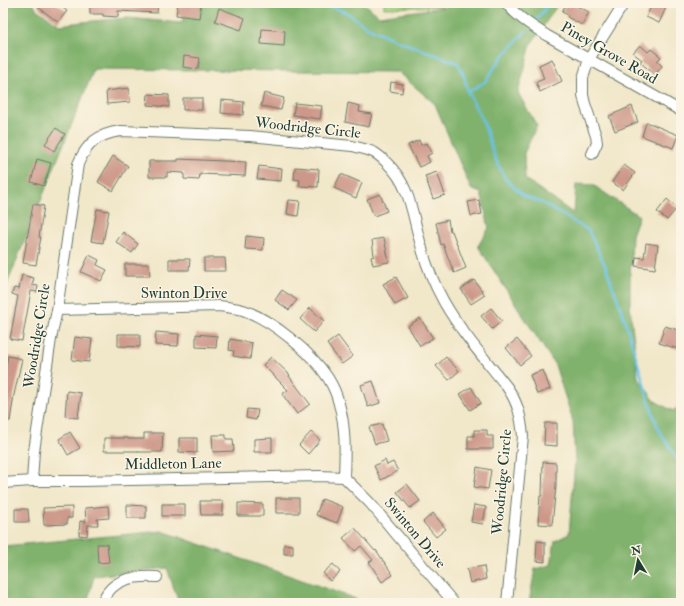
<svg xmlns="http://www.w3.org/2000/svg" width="684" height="606" viewBox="0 0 684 606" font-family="'IM FELL Double Pica',serif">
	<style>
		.green { fill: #a2d07e; stroke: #608659 }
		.forest { fill: #81b26d; stroke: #507850 }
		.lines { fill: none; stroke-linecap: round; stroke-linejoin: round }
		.stream { stroke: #69c4e7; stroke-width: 2.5 }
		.building { fill: #cd9889 }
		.minor-casing { stroke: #687868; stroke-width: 12 }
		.minor { stroke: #fff; stroke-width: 10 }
		.labels { text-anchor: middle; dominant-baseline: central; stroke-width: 3; stroke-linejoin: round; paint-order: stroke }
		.street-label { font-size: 15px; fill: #1f3d34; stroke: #fcf5e5 }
	</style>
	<rect width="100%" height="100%" fill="#fcf5e5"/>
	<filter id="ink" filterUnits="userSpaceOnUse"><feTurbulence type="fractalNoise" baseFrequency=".025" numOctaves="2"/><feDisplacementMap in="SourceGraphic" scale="8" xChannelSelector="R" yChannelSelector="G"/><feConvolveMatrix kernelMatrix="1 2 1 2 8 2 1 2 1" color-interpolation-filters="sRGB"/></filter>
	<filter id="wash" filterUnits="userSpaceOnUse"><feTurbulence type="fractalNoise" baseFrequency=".012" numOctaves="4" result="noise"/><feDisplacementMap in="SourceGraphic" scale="16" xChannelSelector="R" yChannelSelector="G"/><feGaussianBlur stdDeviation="0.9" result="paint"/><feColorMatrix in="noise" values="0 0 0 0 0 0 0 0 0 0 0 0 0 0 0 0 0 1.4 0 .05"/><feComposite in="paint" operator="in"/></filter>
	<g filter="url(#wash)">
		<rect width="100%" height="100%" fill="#f1e7c9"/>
		<path class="green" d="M384 3H442V6L384 8Z"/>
		<path class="forest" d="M3 3H33L36 9 60 25 82 22 127 18 181 23 192 3H267L276 4 277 3H364L379 16 452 6 453 3H559L531 44 518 93 537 126 524 153 525 179 574 214 576 184 593 185 639 216 632 235 630 281V306L638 378 655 401 673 411 681 405V603H586V602L529 603 535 569 551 565 555 541 569 534 575 462 573 421 555 365 478 246 489 228 481 193 471 189 435 104 398 72 94 69 3 294Z
			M162 531 356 599 361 603H179L167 568 94 576 87 603H4L3 546Z"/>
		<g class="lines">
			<path class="stream" d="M321 3 325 5 346 12 367 27 396 40 458 63 464 76 468 92 484 124 495 158 505 179 524 196 542 203 588 230 605 265 625 320 651 408 658 428 664 439 672 449 677 460 681 463
				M536 20 550 3
				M468 92 485 82 501 58 526 31"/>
		</g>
		<g id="blocks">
			<path class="building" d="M41 3H56L67 11 58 22 38 7Z
				M103 3H158L157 13 118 11V17L103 16V14H90V4H103Z
				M178 3H190L201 4 199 18 176 15Z
				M566 3 573 5V4L589 12 582 25 567 17 568 15 562 12Z
				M653 3H668L659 23 646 17Z
				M219 8 245 18 241 30 215 21Z
				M262 29 285 31 284 46 261 44Z
				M640 45 648 52 651 49 661 57 657 61 662 66 655 75 640 62 642 60 633 53Z
				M184 56 200 58 198 69 183 67Z
				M552 59 562 81 540 92 536 82 544 79 539 65Z
				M391 82 403 84 402 93 390 91Z
				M129 88 130 102 107 104 106 91Z
				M264 93 284 98 281 110 261 106Z
				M148 94 169 95V107L147 105Z
				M183 98H202V110H183Z
				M222 100 244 102 243 115 221 113Z
				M295 103 322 106 320 119 293 115Z
				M348 103 360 106 359 112 372 114 369 127 345 122Z
				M632 106 638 122 615 131 609 116Z
				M646 123H649L678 135 673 148 642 136Z
				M56 128 65 134 54 151 45 144Z
				M419 140 421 145 427 143 432 153 427 156 430 162 419 167 408 145Z
				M113 156 128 166 113 191 98 182Z
				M37 159 51 163 44 186 31 182Z
				M178 159 246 162 245 176 200 174 199 180 184 179V173L167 172V177H149V161H178Z
				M624 165 635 173 623 190 612 182Z
				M259 166 282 169 281 181 257 179Z
				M295 167 319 169 318 187 299 186 300 180 294 179Z
				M437 172 445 195 433 199 425 176Z
				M341 174 362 183 356 198 334 188Z
				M380 194 387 211 374 216 367 199Z
				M667 199 677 208 667 220 657 212Z
				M289 200 300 201 298 216 287 214Z
				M479 200 482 214 471 216 468 202Z
				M33 204 44 206 39 237H41L36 265 23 263Z
				M97 209 109 211 103 243 91 241Z
				M448 220 450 231H452L466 268 454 273 443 244 441 245 436 223Z
				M123 232 138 244 132 253 116 242Z
				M246 236 264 238 263 250 245 249Z
				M384 238 389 262 373 265 371 257 374 256 372 240Z
				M646 243 658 245 655 269 635 266 636 257 644 258Z
				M89 255 99 260 97 265 107 270 101 281 81 272Z
				M204 258H225L226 271H204Z
				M169 259H190L189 270H169Z
				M125 264H149L150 276H125Z
				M22 275 34 278 32 285 38 286 37 292 31 291 22 341 10 339 18 296 12 294 14 288 19 289Z
				M396 277 408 298 395 305 383 284Z
				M474 280 485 295 471 304 461 289Z
				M282 290 297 300 289 310 275 300Z
				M310 308 324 321 314 332 300 319Z
				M491 308 502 321 492 329 481 316Z
				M420 318 433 338 420 346 408 326Z
				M665 326 681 331V350L659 343Z
				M156 332 179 334 178 346 155 345Z
				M118 334H140V347L118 346Z
				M196 334 217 336 216 348 196 347Z
				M338 336 353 356 342 364 327 344Z
				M75 337 92 339 89 362 72 360Z
				M230 339 252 343 250 359 233 356 234 351 229 350Z
				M517 339 531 356 520 365 506 348Z
				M8 356 22 359 14 395 10 421 3 420V379Z
				M271 357 290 375 289 376 310 404 297 414 282 394 288 390 263 365Z
				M446 357 459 371 449 380 436 366Z
				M543 370 550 389 537 394 530 375Z
				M373 381 380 403 368 407 361 385Z
				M471 387 481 403 470 410 460 394Z
				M67 391 81 393 78 418 65 416Z
				M247 409 258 410 256 420 246 418Z
				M545 423H557V446L544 445Z
				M382 424 387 441 375 444 369 427Z
				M474 430H487V436H493V449H468V436H474Z
				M70 432 80 448 68 455 59 439Z
				M311 432 320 440 308 454 299 445Z
				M144 433H163L162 452H138V451H104V438H128V439H144Z
				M212 435H226V439H233L234 451 213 452Z
				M179 438H197V453L179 452Z
				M272 438V452H254V439Z
				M385 460 387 465 393 462 398 471 381 480 374 466Z
				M543 462 556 463V486L552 525 538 524 540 496H542Z
				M477 467 491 470 488 489 474 487Z
				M407 484 420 501 410 508 397 492Z
				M276 498H299V513H276Z
				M322 499 343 507 337 523 316 515Z
				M200 501H223V515H201Z
				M238 503 263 504V516H238Z
				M162 504H185V516H162Z
				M127 505 146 506V518H127Z
				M474 505 486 507 483 524 471 522Z
				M108 506 109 518 97 519 98 525H88L87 536 79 535 80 521 86 522 85 508Z
				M72 507V518H67V524L44 525 43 508Z
				M15 509H28L29 522H15Z
				M433 513 446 529 436 537 423 522Z
				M355 528 375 551 376 550 393 575 382 582 369 562 373 560 361 546 355 551 343 538Z
				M537 541 545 542V562L536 561Z
				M97 544H107L109 562 98 563Z
				M284 544 293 545V554H284Z
				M333 564 340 572 330 581 323 573Z
				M484 566 486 579 470 583 467 569Z"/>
		</g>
	</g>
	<g filter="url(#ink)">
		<use href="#blocks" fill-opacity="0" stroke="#687868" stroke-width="1"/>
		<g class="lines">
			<g class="minor-casing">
				<path id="minor" d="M506 3C517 17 531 25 546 35L681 111
					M592 154 597 143 596 136 585 104 583 95V78L589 59 624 3
					M57 310 219 306C227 307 235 308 243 310 272 320 312 353 328 378 333 386 337 395 339 404 346 427 345 453 344 477L370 503 454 603
					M32 481 34 451 51 339 57 310 78 164C87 143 98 134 121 131L250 136 352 146C360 148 368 149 375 153 380 156 383 159 387 163 411 186 412 215 421 245 426 265 434 284 444 302 461 332 485 359 507 387 518 403 521 416 523 436L507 603
					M3 483 32 481H83L319 476 344 477
					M102 603C111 578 134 576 157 577"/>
			</g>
			<use href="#minor" class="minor"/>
		</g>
	</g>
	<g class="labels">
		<g class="street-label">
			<text transform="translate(609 53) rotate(30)">Piney Grove Road</text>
			<text transform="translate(308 128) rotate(6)">Woodridge Circle</text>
			<text x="184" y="293">Swinton Drive</text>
			<text transform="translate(37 336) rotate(-81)">Woodridge Circle</text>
			<text transform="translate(173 464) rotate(-1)">Middleton Lane</text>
			<text transform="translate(502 482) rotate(-85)">Woodridge Circle</text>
			<text transform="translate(415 533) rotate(50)">Swinton Drive</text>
		</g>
	</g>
	<rect width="684" height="606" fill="none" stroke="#fcf5e5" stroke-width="16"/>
	<g transform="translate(638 560) rotate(350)" stroke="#fcf5e5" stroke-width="3" paint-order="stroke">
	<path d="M0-3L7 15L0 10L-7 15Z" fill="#1f3d34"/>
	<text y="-6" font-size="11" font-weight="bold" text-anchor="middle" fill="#1f3d34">N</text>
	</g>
</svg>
